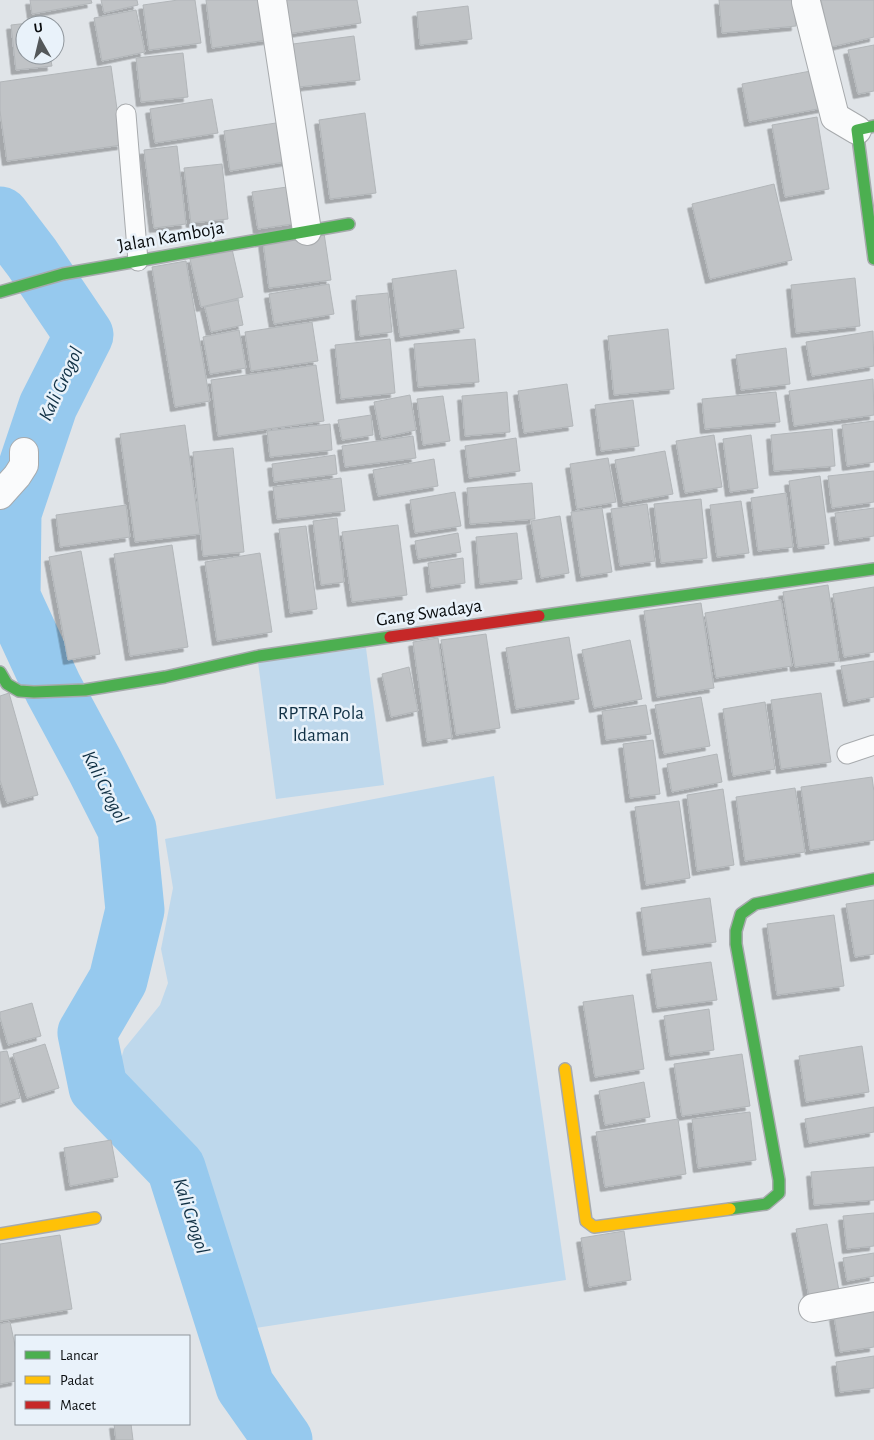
<svg xmlns="http://www.w3.org/2000/svg" width="874" height="1440" viewBox="0 0 874 1440" font-family="'Alegreya Sans',sans-serif">
	<style>
		.green { fill: #bed8ec }
		.lines { fill: none; stroke-linecap: round; stroke-linejoin: round }
		.river { stroke: #96c9ee; stroke-width: 59 }
		.building { fill: #c0c3c6; stroke: #b2b6b9; filter: url(#shadow) }
		.lane-casing { stroke: #a7aaad; stroke-width: 21 }
		.street-casing { stroke: #a7aaad; stroke-width: 30 }
		.fast-casing { stroke: #a7aaad; stroke-width: 14 }
		.slow-casing { stroke: #a7aaad; stroke-width: 14 }
		.jam-casing { stroke: #a7aaad; stroke-width: 14 }
		.lane { stroke: #fafbfc; stroke-width: 19 }
		.street { stroke: #fafbfc; stroke-width: 28 }
		.fast { stroke: #4caf50; stroke-width: 11 }
		.slow { stroke: #ffc107; stroke-width: 11 }
		.jam { stroke: #c62828; stroke-width: 11 }
		.labels { text-anchor: middle; dominant-baseline: central; stroke-width: 5; stroke-linejoin: round; paint-order: stroke }
		.street-label { font-size: 19px; fill: #090c0e; stroke: #e9f2fa }
		.park-label { font-size: 19px; fill: #103045; stroke: #e9f2fa }
		.water-label { font-size: 20px; font-style: italic; fill: #103044; stroke: #e9f2fa }
	</style>
	<defs>
		<filter id="shadow"><feDropShadow dx="-4.5" dy="4.5" stdDeviation="0" flood-color="#0004"/></filter>
	</defs>
	<rect width="100%" height="100%" fill="#e0e4e8"/>
	<path class="green" d="M366 648 384 785 276 799 258 662Z
		M494 776 566 1280 236 1331 210 1204 183 1176 128 1125 116 1075 124 1049 160 1005 168 983 161 949 173 888 165 839Z"/>
	<g class="lines">
		<path class="river" d="M0 216 32 258 84 335 48 406 12 513 11 597 53 688 95 766 127 829 135 910 118 980 87 1033 98 1087 176 1168 245 1386 283 1440"/>
	</g>
	<path class="building" d="M30 0H91L92 3 32 14Z
		M101 0H137L138 5 104 13Z
		M178 0H195L201 43 149 50 143 5Z
		M206 0H269L274 39 212 48Z
		M274 0H357L361 23 280 35Z
		M719 0H793L796 26 722 33Z
		M821 0H874V37L831 47Z
		M468 6 472 39 420 45 417 12Z
		M136 10 145 52 102 61 94 18Z
		M46 21 47 25H25V55H50L52 66 16 70 11 25Z
		M354 36 360 80 299 87 293 44Z
		M874 45V91L858 94 848 50Z
		M183 53 188 97 141 102 136 58Z
		M111 66 122 145 7 161 0 111V82Z
		M816 70 823 108 749 122 742 84Z
		M212 99 218 133 155 143 150 109Z
		M365 113 376 193 330 199 319 120Z
		M817 117 829 189 785 197 772 125Z
		M289 121 296 160 230 171 224 131Z
		M177 146 186 224 154 228 144 150Z
		M222 164 228 219 191 223 184 168Z
		M774 184 792 260 710 279 692 204Z
		M294 186 299 223 258 229 252 192Z
		M324 233 331 280 269 288 263 241Z
		M232 249 243 297 201 307 190 259Z
		M186 261 210 401 175 407 152 267Z
		M456 270 464 328 400 337 392 279Z
		M855 278 860 326 796 333 791 285Z
		M329 284 334 314 274 324 269 294Z
		M388 293 392 332 360 336 356 296Z
		M238 300 243 325 211 332 205 307Z
		M312 322 318 361 251 371 245 332Z
		M668 329 674 389 614 395 608 336Z
		M239 330 246 368 210 374 203 337Z
		M873 331 874 366 812 376 806 342Z
		M390 339 395 393 341 399 335 345Z
		M475 339 479 382 418 387 414 344Z
		M786 348 790 384 741 390 736 355Z
		M316 365 324 421 218 436 211 380Z
		M873 379 874 415 794 426 789 391Z
		M567 384 573 426 524 433 518 391Z
		M507 392 510 432 465 436 462 396Z
		M776 392 780 422 705 429 702 399Z
		M410 395 416 430 381 438 374 402Z
		M443 396 450 441 423 445 417 399Z
		M633 400 639 446 601 451 595 405Z
		M371 415 373 435 342 440 338 420Z
		M874 421V462L847 466 842 425Z
		M330 424 332 450 270 457 267 431Z
		M185 425 200 534 135 542 120 434Z
		M832 429 835 466 774 471 771 435Z
		M714 435 722 487 685 493 676 441Z
		M751 435 758 488 730 492 723 439Z
		M413 436 416 458 345 467 342 446Z
		M516 438 520 471 469 478 465 446Z
		M233 448 244 552 203 556 193 452Z
		M665 451 673 494 623 503 615 460Z
		M335 455 337 474 274 482 272 464Z
		M608 458 616 502 577 509 570 464Z
		M434 459 438 486 378 496 373 470Z
		M874 471V502L832 508 828 476Z
		M820 476 829 544 798 548 789 481Z
		M341 478 345 511 277 519 273 487Z
		M532 483 535 519 470 524 467 488Z
		M455 492 461 526 415 533 410 500Z
		M786 493 793 547 758 551 751 498Z
		M701 499 707 558 661 563 654 504Z
		M741 501 749 553 717 557 710 505Z
		M647 504 655 561 620 566 611 509Z
		M126 505 130 537 60 547 56 515Z
		M602 508 612 572 581 577 571 512Z
		M874 508V536L839 541 835 513Z
		M560 516 569 573 541 578 531 521Z
		M337 518 344 582 321 585 313 521Z
		M398 525 407 595 352 602 342 532Z
		M306 526 317 609 290 613 279 529Z
		M458 533 461 552 418 559 415 541Z
		M517 533 522 579 480 584 476 537Z
		M172 545 188 647 130 656 114 554Z
		M81 551 100 654 68 660 49 557Z
		M260 553 272 632 217 641 205 562Z
		M463 558 465 583 431 588 428 563Z
		M828 585 839 661 795 667 783 592Z
		M874 587V652L844 657 833 594Z
		M781 600 792 666 716 678 705 613Z
		M701 603 714 688 657 697 644 611Z
		M486 634 500 728 456 735 441 640Z
		M569 637 579 699 516 709 506 648Z
		M438 638 452 738 427 742 413 642Z
		M630 640 642 699 594 708 582 650Z
		M874 661V697L848 702 841 666Z
		M409 667 418 711 391 717 382 674Z
		M9 693 38 795 7 803 0 780V696Z
		M821 693 831 762 781 769 771 700Z
		M701 697 710 746 664 754 655 705Z
		M765 702 775 769 733 776 723 709Z
		M646 705 651 734 606 740 602 711Z
		M653 740 660 794 630 798 623 744Z
		M717 754 722 782 672 792 667 764Z
		M872 777 874 792V840L810 850 801 787Z
		M795 788 805 852 745 861 736 797Z
		M723 789 734 865 697 871 687 795Z
		M679 801 690 878 646 885 635 807Z
		M710 898 716 942 647 951 641 908Z
		M874 900V954L855 957 846 904Z
		M834 915 844 986 777 995 767 924Z
		M711 962 717 1000 657 1008 651 970Z
		M633 995 644 1069 595 1077 583 1002Z
		M32 1003 41 1036 8 1045 0 1017V1012Z
		M709 1009 714 1050 670 1056 664 1016Z
		M45 1044 59 1088 27 1098 13 1054Z
		M862 1046 869 1092 806 1102 799 1056Z
		M7 1051 20 1098 0 1104V1052Z
		M742 1054 750 1106 682 1116 674 1064Z
		M644 1082 650 1117 605 1125 599 1091Z
		M874 1107V1132L809 1143 805 1119Z
		M750 1112 756 1160 698 1168 692 1119Z
		M678 1119 686 1174 605 1187 596 1132Z
		M111 1140 118 1177 70 1186 64 1148Z
		M874 1167V1200L814 1205 811 1172Z
		M874 1213V1246L847 1249 843 1216Z
		M827 1224 839 1291 809 1297 796 1229Z
		M624 1231 631 1280 589 1287 581 1238Z
		M60 1235 72 1309 0 1321V1244Z
		M874 1253V1276L847 1281 843 1258Z
		M874 1310V1347L840 1352 834 1316Z
		M10 1322 16 1350V1381L0 1384V1324Z
		M874 1356V1388L840 1392 836 1362Z
		M114 1424H131L133 1440H116Z"/>
	<g class="lines">
		<g class="lane-casing">
			<path id="lane" d="M126 114 138 261
				M847 754 874 745"/>
		</g>
		<g class="street-casing">
			<path id="street" d="M272 0 307 231
				M806 2 835 117 857 130
				M0 495 17 476 24 465V452
				M813 1308 874 1297"/>
		</g>
		<g class="fast-casing">
			<path id="fast" d="M874 126 857 130 874 259
				M0 292 63 274 349 224
				M539 616 874 569
				M0 672 7 684 19 691 34 692 85 690 165 677 259 656 390 637
				M730 1209 766 1204 779 1193V1180L736 944V931L741 914 755 904 874 879"/>
		</g>
		<g class="slow-casing">
			<path id="slow" d="M565 1069 586 1221 594 1227 730 1209
				M0 1234 95 1218"/>
		</g>
		<g class="jam-casing">
			<path id="jam" d="M390 637 539 616"/>
		</g>
		<use href="#lane" class="lane"/>
		<use href="#street" class="street"/>
		<use href="#fast" class="fast"/>
		<use href="#slow" class="slow"/>
		<use href="#jam" class="jam"/>
	</g>
	<g class="labels">
		<g class="street-label">
			<text transform="translate(171 237) rotate(-10)">Jalan Kamboja</text>
			<text transform="translate(429 613) rotate(-8)">Gang Swadaya</text>
		</g>
		<g class="park-label">
			<text x="321" y="713">RPTRA Pola<tspan x="321" dy="22">Idaman</tspan></text>
		</g>
		<g class="water-label">
			<text transform="translate(61 384) rotate(-65)">Kali Grogol</text>
			<text transform="translate(105 787) rotate(63)">Kali Grogol</text>
			<text transform="translate(191 1216) rotate(72)">Kali Grogol</text>
		</g>
	</g>
	<rect x="15" y="1335" width="175" height="90" fill="#e9f2fa" stroke="#8f969c"/>
	<rect x="25" y="1351" width="25" height="8" fill="#4caf50" stroke="#8f969c"/>
	<text x="60" y="1360" font-size="15" fill="#090c0e">Lancar</text>
	<rect x="25" y="1376" width="25" height="8" fill="#ffc107" stroke="#8f969c"/>
	<text x="60" y="1385" font-size="15" fill="#090c0e">Padat</text>
	<rect x="25" y="1401" width="25" height="8" fill="#c62828" stroke="#8f969c"/>
	<text x="60" y="1410" font-size="15" fill="#090c0e">Macet</text>
	<g transform="translate(40 40) rotate(352)"><circle r="24" fill="#e9f2fa" stroke="#8f969c"/>
	<path d="M0-4L9 19L0 12L-9 19Z" fill="#54585a"/>
	<text y="-8" font-size="14" font-weight="bold" text-anchor="middle" fill="#090c0e">U</text>
	</g>
</svg>
